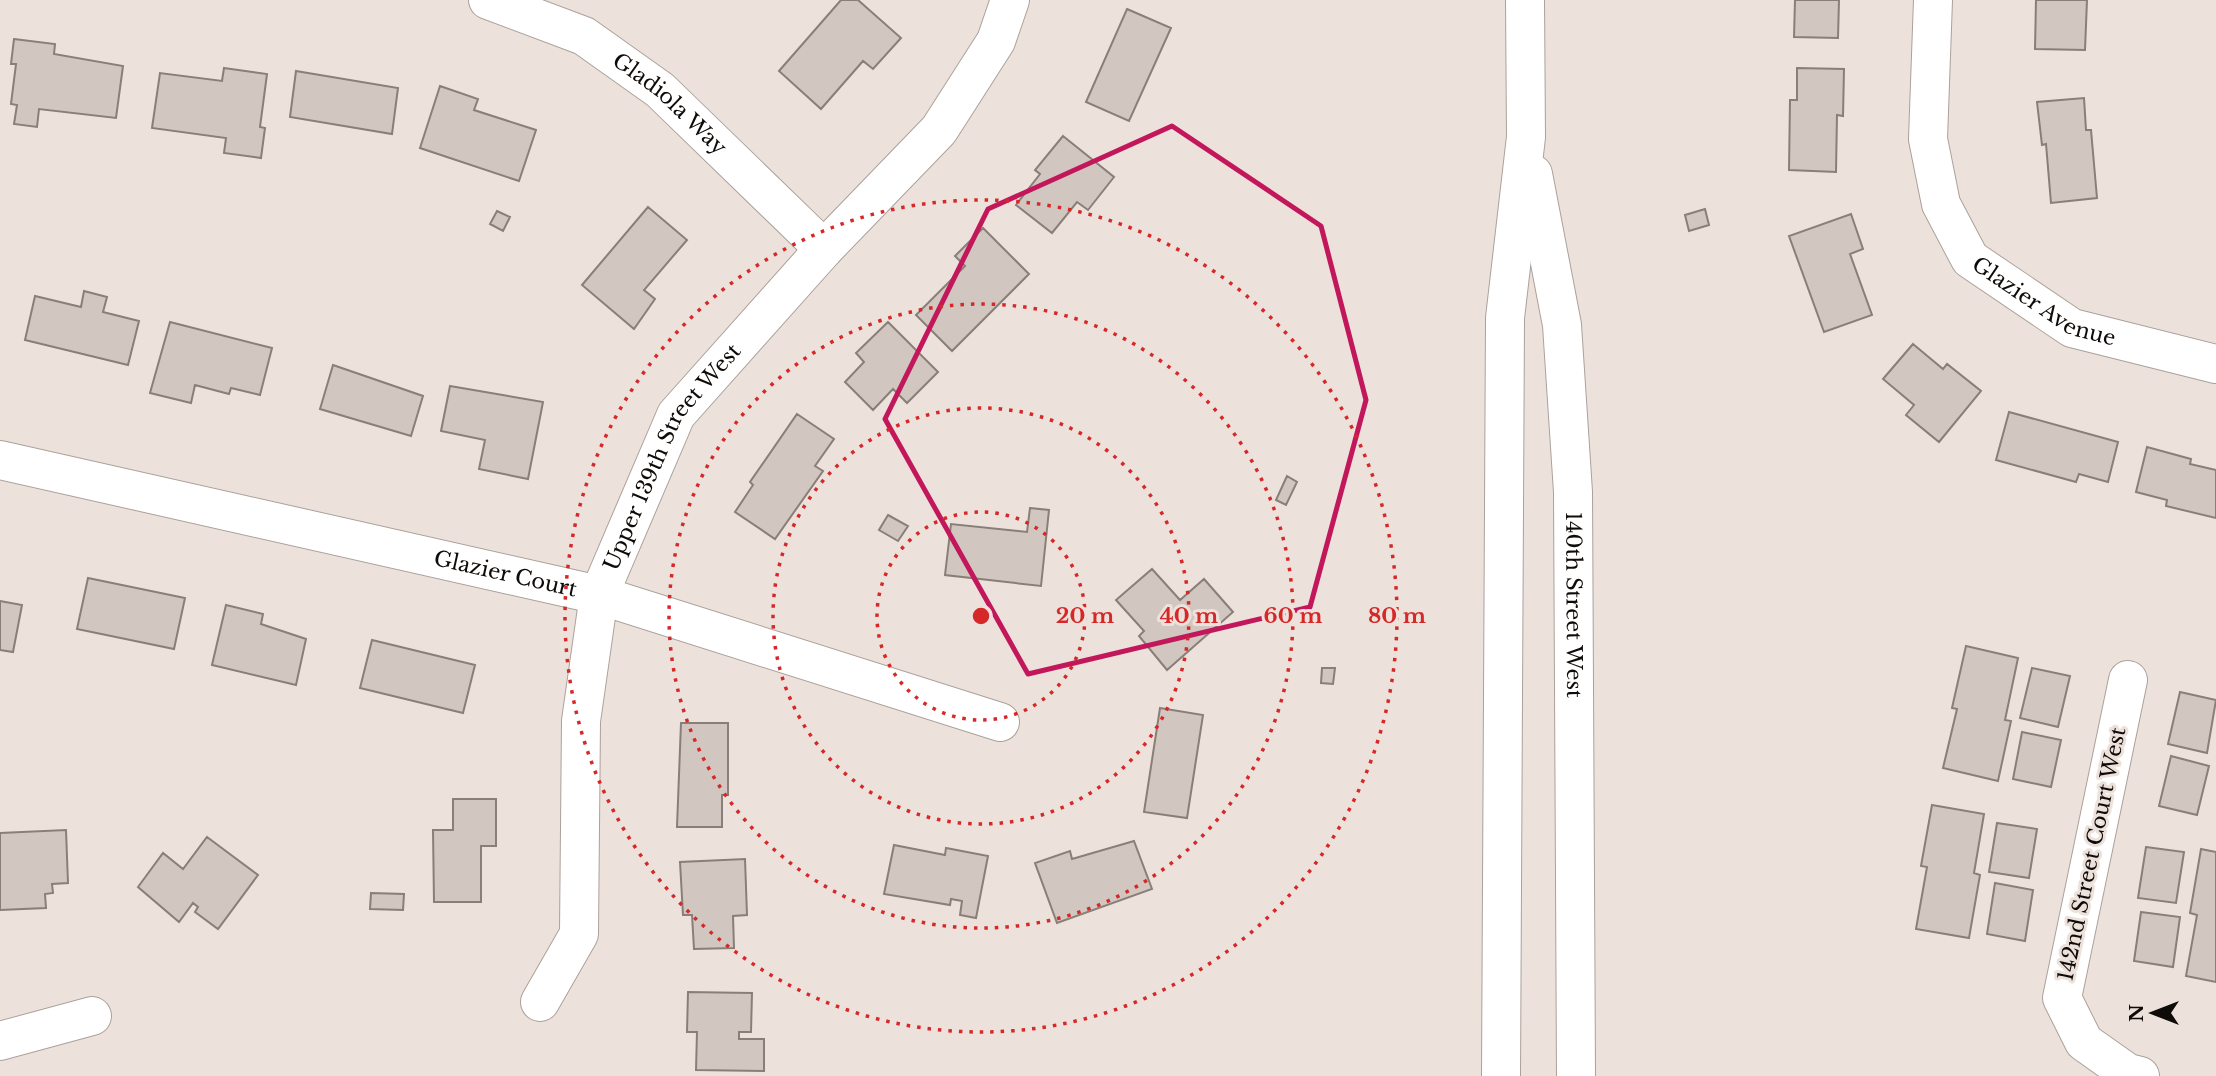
<svg xmlns="http://www.w3.org/2000/svg" width="2216" height="1076" viewBox="0 0 2216 1076" font-family="'Libre Baskerville',serif">
	<style>
		.building { fill: #d2c7c0; stroke: #897f78; stroke-width: 2 }
		.lines { fill: none; stroke-linecap: round; stroke-linejoin: round }
		.minor-casing { stroke: #aba19a; stroke-width: 40 }
		.minor { stroke: #fff; stroke-width: 38 }
		.marked { fill: none; stroke: #c2185b; stroke-width: 5; stroke-linejoin: round }
		.ring { fill: none; stroke: #d62828; stroke-width: 3.5; stroke-dasharray: 3.5 7 }
		.labels { text-anchor: middle; dominant-baseline: central; stroke-width: 6; stroke-linejoin: round; paint-order: stroke }
		.street-label { font-size: 21px; fill: #0f0b09; stroke: #ede2db }
		.centre { fill: #d62828; stroke: #ede2db; stroke-width: 3.5 }
		.ring-label { font-size: 21px; text-anchor: middle; font-weight: bold; fill: #d62828; stroke: #ede2db; stroke-width: 6; stroke-linejoin: round; paint-order: stroke }
	</style>
	<rect width="100%" height="100%" fill="#ede2db"/>
	<path class="building" d="M841 0H858L901 38 873 69 863 61 821 109 779 71Z
		M1795 0H1839L1838 38 1794 37Z
		M2036 0H2087L2085 50 2035 49Z
		M1127 9 1171 28 1129 121 1086 102Z
		M14 39 55 44 54 54 123 66 116 118 39 109 37 127 14 124 17 105 11 104 16 64H11Z
		M224 68 267 74 260 127 265 128 261 158 224 153 226 138 152 128 160 73 222 81Z
		M1797 68 1844 69 1843 116 1837 115 1836 172 1789 170 1790 100H1797Z
		M296 71 398 88 392 134 290 117Z
		M440 86 478 99 474 110 536 130 519 181 420 148Z
		M2084 98 2086 130H2091L2097 198 2051 203 2046 144 2042 145 2037 102Z
		M1063 136 1114 177 1088 210 1077 202 1052 233 1016 205 1040 174 1035 170Z
		M648 207 687 240 644 290 655 299 634 329 582 285Z
		M1705 209 1709 225 1689 231 1685 215Z
		M497 211 510 217 503 231 490 224Z
		M1851 214 1863 249 1850 254 1872 315 1824 332 1789 236Z
		M983 228 1029 274 952 351 916 315 965 266 955 256Z
		M84 291 107 297 103 312 139 321 128 365 25 340 35 296 81 307Z
		M170 322 272 348 260 395 231 388 229 394 195 385 191 403 150 393Z
		M888 322 938 372 907 403 893 389 873 410 845 382 864 362 856 353Z
		M1913 344 1943 369 1947 364 1981 391 1939 442 1906 415 1914 405 1883 379Z
		M333 365 423 396 411 436 320 409Z
		M450 386 543 402 528 479 479 469 485 440 441 431Z
		M2009 412 2118 442 2108 482 2079 474 2076 482 1996 460Z
		M797 414 834 439 815 466 823 471 775 539 735 512 753 485 750 482Z
		M2147 447 2191 459 2190 464 2216 470V518L2166 506 2167 500 2136 492Z
		M1287 476 1297 482 1286 505 1276 500Z
		M1030 508 1049 510 1041 586 945 575 951 524 1027 532Z
		M888 515 908 526 898 541 879 530Z
		M1152 569 1180 600 1204 579 1233 612 1167 670 1139 636 1144 631 1116 600Z
		M88 578 185 598 174 649 77 629Z
		M0 601 22 605 13 652 0 650Z
		M226 605 263 614 261 624 306 639 296 685 212 665Z
		M372 640 475 665 463 713 360 688Z
		M1966 646 2018 658 2005 720 2011 721 1998 781 1943 768 1957 709 1952 708Z
		M1322 668H1335L1333 684 1321 683Z
		M2032 668 2070 676 2058 727 2020 718Z
		M2180 692 2216 700 2207 753 2168 744Z
		M1160 708 1203 715 1187 818 1144 812Z
		M681 723H728V795H722V827H677Z
		M2022 732 2061 740 2051 787 2013 779Z
		M2171 756 2209 766 2197 815 2159 806Z
		M453 799H496V846H481V902H434L433 830H453Z
		M1932 805 1984 814 1974 873 1980 875 1969 938 1916 929 1927 867 1921 866Z
		M1997 823 2037 829 2029 878 1989 872Z
		M66 830 68 883 52 884 53 893 45 894 46 908 0 910V833Z
		M207 837 258 875 218 929 195 912 198 907 193 903 179 922 138 887 163 853 183 869Z
		M1134 841 1152 889 1057 923 1035 863 1070 851 1072 859Z
		M894 845 945 855 946 848 988 856 976 918 960 915 962 901 951 899 950 905 884 894Z
		M2146 847 2184 852 2176 903 2138 898Z
		M2201 849 2216 852V982L2186 976 2197 915 2190 913Z
		M745 859 747 915 733 916 734 948 694 949 692 915H683L680 862Z
		M1995 883 2033 890 2025 941 1987 934Z
		M371 893 404 894 403 910 370 909Z
		M2141 912 2180 917 2173 967 2134 961Z
		M688 992 752 993 751 1032H739V1039H764V1071L696 1070 697 1032H687Z"/>
	<g class="lines">
		<g class="minor-casing">
			<g id="minor">
				<path id="s1" d="M488 0 584 36 660 90 824 249"/>
				<path id="s2" d="M1933 0 1928 139 1941 204 1970 259 2072 328 2216 364"/>
				<path id="s3" d="M1533 174 1562 325 1573 492 1576 1076"/>
				<path id="s4" d="M0 460 599 595 1000 722"/>
				<path d="M2128 680 2062 998 2084 1042 2128 1073 2140 1076"/>
				<path id="s5" d="M540 1002 579 934 581 721 599 595 676 415 824 249 939 130 996 41 1010 0"/>
				<path d="M0 1041 92 1016"/>
				<path d="M1501 1076 1505 318 1526 137 1525 0"/>
			</g>
		</g>
		<use href="#minor" class="minor"/>
	</g>
	<path class="marked" d="M1172 126 1321 226 1366 400 1310 607 1028 674 885 419 988 209Z"/>
	<g class="ring">
		<circle cx="981" cy="616" r="104"/>
		<circle cx="981" cy="616" r="208"/>
		<circle cx="981" cy="616" r="312"/>
		<circle cx="981" cy="616" r="416"/>
	</g>
	<g class="labels">
		<g class="street-label">
			<text stroke="none"><textPath href="#s1" startOffset="212">Gladiola Way</textPath></text>
			<text stroke="none"><textPath href="#s2" startOffset="354">Glazier Avenue</textPath></text>
			<text stroke="none"><textPath href="#s5" startOffset="576">Upper 139th Street West</textPath></text>
			<text stroke="none"><textPath href="#s4" startOffset="518">Glazier Court</textPath></text>
			<text stroke="none"><textPath href="#s3" startOffset="434">140th Street West</textPath></text>
			<text transform="translate(2092 854) rotate(-78)">142nd Street Court West</text>
		</g>
	</g>
	<circle cx="981" cy="616" r="10" class="centre"/>
	<g class="ring-label">
		<text x="1085" y="623">20 m</text>
		<text x="1189" y="623">40 m</text>
		<text x="1293" y="623">60 m</text>
		<text x="1397" y="623">80 m</text>
	</g>
	<g transform="translate(2153 1013) rotate(270)" stroke="#ede2db" stroke-width="5" paint-order="stroke">
	<path d="M0-5L12 26L0 18L-12 26Z" fill="#0f0b09"/>
	<text y="-10" font-size="19" font-weight="bold" text-anchor="middle" fill="#0f0b09">N</text>
	</g>
</svg>
